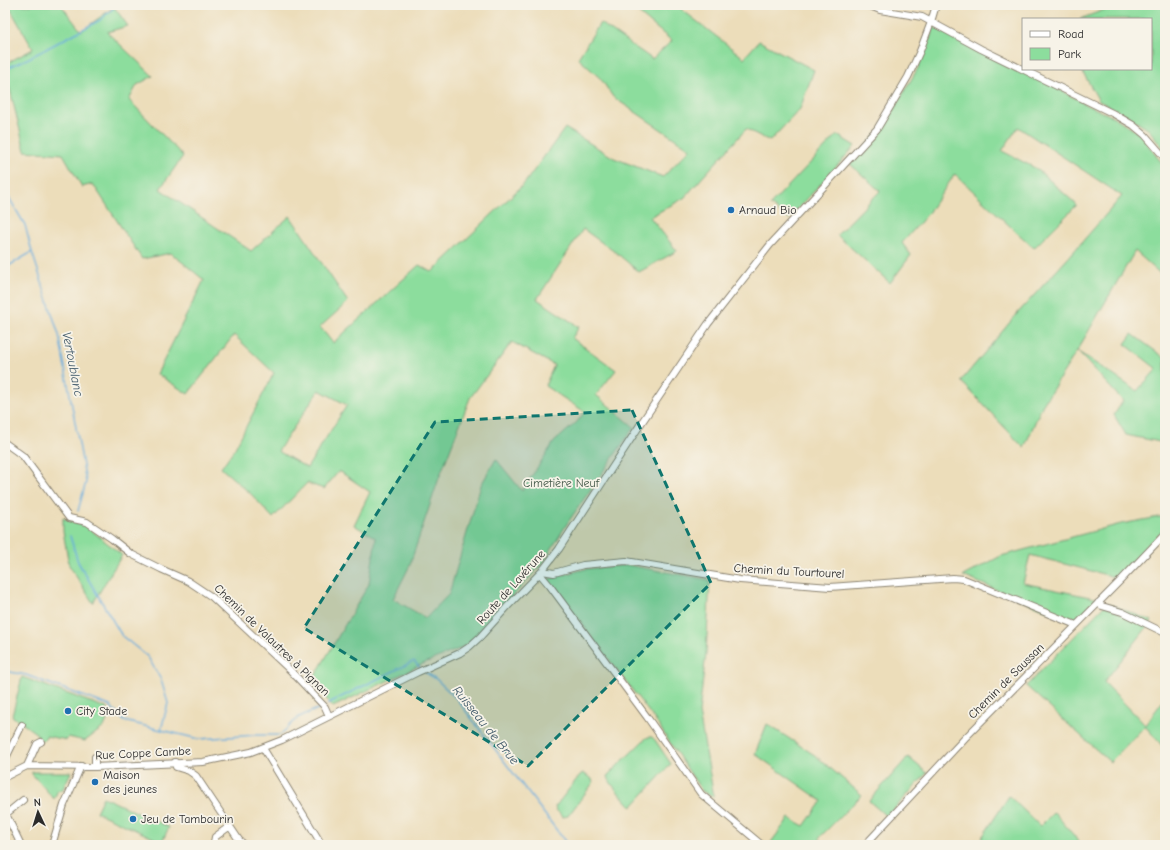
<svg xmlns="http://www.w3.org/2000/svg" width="1170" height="850" viewBox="0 0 1170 850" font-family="'Comic Neue',sans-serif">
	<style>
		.green { fill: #8cdd9d; stroke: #5c8464; fill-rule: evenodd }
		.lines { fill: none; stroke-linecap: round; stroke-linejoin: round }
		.stream { stroke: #65abdb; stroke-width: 1.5 }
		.minor-casing { stroke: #8c8472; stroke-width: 8 }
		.minor { stroke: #fff; stroke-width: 6 }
		.marked { fill: #0f766e; fill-opacity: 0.2; stroke: #0f766e; stroke-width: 3; stroke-dasharray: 8 5; stroke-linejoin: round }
		.poi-dot { fill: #1f6fb2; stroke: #f7f3e8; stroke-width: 1.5 }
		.labels { text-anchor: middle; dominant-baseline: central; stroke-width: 3.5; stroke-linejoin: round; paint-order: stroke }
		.poi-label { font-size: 12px; fill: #2b2b2b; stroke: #f7f3e8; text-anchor: start }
		.park-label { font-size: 12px; fill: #435848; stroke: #f7f3e8 }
		.street-label { font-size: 12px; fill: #2b2b2b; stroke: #f7f3e8 }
		.water-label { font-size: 13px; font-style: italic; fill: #3f5869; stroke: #f7f3e8 }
	</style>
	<rect width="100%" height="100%" fill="#f7f3e8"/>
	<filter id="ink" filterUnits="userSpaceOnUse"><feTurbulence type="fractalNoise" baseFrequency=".025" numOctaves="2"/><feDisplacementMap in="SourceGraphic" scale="8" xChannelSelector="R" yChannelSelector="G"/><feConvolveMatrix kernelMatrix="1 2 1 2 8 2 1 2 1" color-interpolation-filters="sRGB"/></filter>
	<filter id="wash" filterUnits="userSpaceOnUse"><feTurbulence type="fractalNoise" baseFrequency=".012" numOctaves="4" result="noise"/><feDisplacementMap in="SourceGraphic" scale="16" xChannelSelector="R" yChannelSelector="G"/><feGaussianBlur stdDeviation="0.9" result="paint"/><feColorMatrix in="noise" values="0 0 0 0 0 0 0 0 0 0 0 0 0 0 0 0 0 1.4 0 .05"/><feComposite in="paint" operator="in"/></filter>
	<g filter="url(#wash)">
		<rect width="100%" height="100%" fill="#ecddba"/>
		<path class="green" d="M8 5H61L81 31 114 7 128 26 107 32 153 76 137 85 129 100 183 156 160 189 251 251 290 216 348 302 320 327 333 343 419 265 432 272 524 184 565 128 614 158 663 177 690 149 613 97 601 79 578 58 600 23 652 59 672 41 629 5H676L744 58 759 41 814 70 800 109 770 141 746 129 684 198 650 217 677 251 639 272 619 255 583 229 537 299 579 327 572 338 616 370 596 395 634 427 568 522 544 561 472 641 459 649 427 662 333 707 312 681 369 584 376 538 354 525 370 492 339 471 324 489 307 483 273 518 252 495 221 468 235 448 274 373 234 335 188 394 157 374 204 280 171 253 142 259 93 184 82 187 63 154 25 151 5 69V64L33 49ZM512 342 554 365 545 386 585 412 577 422 554 442 522 491 496 459 481 485 449 594 426 618 393 599 409 567 439 478 470 398ZM319 390 347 405 307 468 278 451Z
			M1117 5H1165V150L1149 130 1121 112 1099 101 1081 69H1151V19H1080Z
			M934 27 983 53 1055 87 1087 105 1116 118 1141 135 1157 157 1165 166V278L1135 251 1077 351 1137 391 1157 369 1125 344 1132 334 1165 358V443L1126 435 1114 415 1123 401 1077 351 1042 406 1024 448 961 381 1016 315 1069 257 1122 196 1018 127 1002 151 1037 169 1077 205 1034 248 1013 229 955 174 926 216 902 243 911 255 890 283 837 235 880 191 850 164 886 123 918 68 928 44Z
			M837 135 855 146 789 219 770 205Z
			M1165 516V528L1118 578 1030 555 1023 583 1099 599 1075 622 963 576 1001 556 1121 524Z
			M63 518 86 526 122 555 93 603 69 565 63 531Z
			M627 565 710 580 706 653 699 713 714 797 702 791 655 720 548 579 585 569Z
			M1107 603 1152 621 1104 682 1145 725 1165 698V749L1145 726 1110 762 1026 686Z
			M22 677 106 708 109 715 104 727 85 741 68 737 67 740 46 736 43 741 37 738V734L12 716Z
			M767 724 816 756 862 795 819 838 826 845H769L789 818 804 826 822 801 755 754Z
			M649 737H652L655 740 671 764 632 807C626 800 608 784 608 775L646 738Z
			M908 757 927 773 887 817 869 801Z
			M32 772H71L62 791 58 790 54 799 32 774Z
			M583 773 592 779 593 783 568 816 563 817 556 810 555 807 580 775Z
			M1009 796 1040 826 1054 812 1082 845H977Z
			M103 797 169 827 162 842 96 812Z"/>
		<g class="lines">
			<path class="stream" d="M5 69 29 58 100 20 117 5
				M5 191 25 225 32 252 59 335 86 482 78 511
				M5 268 32 252
				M70 536 78 562 122 636 148 657 161 680 168 703 161 730
				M5 671 26 675 110 706 124 721 199 739 256 735H280L299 717 320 708
				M425 672 436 679 456 698 568 845
				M327 704 414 661 420 668"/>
		</g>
	</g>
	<g filter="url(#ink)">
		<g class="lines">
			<g class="minor-casing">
				<path id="minor" d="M868 5 880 10 922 17 981 49 1114 114 1133 125 1145 135 1165 158
					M5 443 23 456 69 518 87 522 112 539 131 554 161 569 188 581 212 597 290 670 325 707 329 716
					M542 571 554 573 583 565 626 561 740 580 830 587 953 578 964 579 1076 625
					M540 574 550 586 647 717 701 794 762 845
					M1098 603 1102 606 1122 612 1165 633
					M263 748 322 845
					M5 760 22 725
					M175 762 176 767 189 771 196 776 239 840 245 845
					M27 766 37 744 41 742
					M95 767V757
					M5 777 27 766 95 767 203 762 251 752 282 740 418 672 460 653 469 647 480 637 508 606 542 571 559 549 640 425 708 324 770 245 877 129 908 77 920 51 931 22 936 5
					M5 812 21 845
					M6 814 23 800
					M214 842 215 837 230 826
					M52 845 64 805 81 766
					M865 845 965 738 1122 579 1165 534"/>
			</g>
			<use href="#minor" class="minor"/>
		</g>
	</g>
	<path class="marked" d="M632 410 711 583 528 766 304 628 435 422Z"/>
	<g class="poi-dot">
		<circle cx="731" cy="210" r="4"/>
		<circle cx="68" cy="711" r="4"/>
		<circle cx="95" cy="782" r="4"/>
		<circle cx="133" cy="819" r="4"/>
	</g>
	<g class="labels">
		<g class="poi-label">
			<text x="739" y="210">Arnaud Bio</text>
			<text x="76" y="711">City Stade</text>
			<text x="103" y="775">Maison<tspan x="103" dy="14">des jeunes</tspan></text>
			<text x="141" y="819">Jeu de Tambourin</text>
		</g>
		<g class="park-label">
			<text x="561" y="483">Cimetière Neuf</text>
		</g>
		<g class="street-label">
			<text transform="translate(789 571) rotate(3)">Chemin du Tourtourel</text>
			<text transform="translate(511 587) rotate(-48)">Route de Lavérune</text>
			<text transform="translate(272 640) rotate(44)">Chemin de Valautres à Pignan</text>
			<text transform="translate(1006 681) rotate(-45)">Chemin de Saussan</text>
			<text transform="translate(143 753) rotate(-3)">Rue Coppe Cambe</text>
		</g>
		<g class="water-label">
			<text transform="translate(73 364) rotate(79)">Vertoublanc</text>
			<text transform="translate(486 725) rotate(51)">Ruisseau de Brue</text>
		</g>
	</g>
	<rect width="1170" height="850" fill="none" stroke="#f7f3e8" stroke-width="20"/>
	<rect x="1022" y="18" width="130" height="52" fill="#f7f3e8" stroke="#a5a39c"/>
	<rect x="1030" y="31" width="20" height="6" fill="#ffffff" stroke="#a5a39c"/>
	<text x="1058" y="38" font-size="12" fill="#2b2b2b">Road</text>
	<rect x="1030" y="48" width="20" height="12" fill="#8cdd9d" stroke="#a5a39c"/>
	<text x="1058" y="58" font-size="12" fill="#2b2b2b">Park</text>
	<g transform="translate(38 812) rotate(356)" stroke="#f7f3e8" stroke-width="3" paint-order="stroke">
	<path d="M0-3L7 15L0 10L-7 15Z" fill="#2b2b2b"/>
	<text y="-6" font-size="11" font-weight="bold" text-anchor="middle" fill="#2b2b2b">N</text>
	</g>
</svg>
